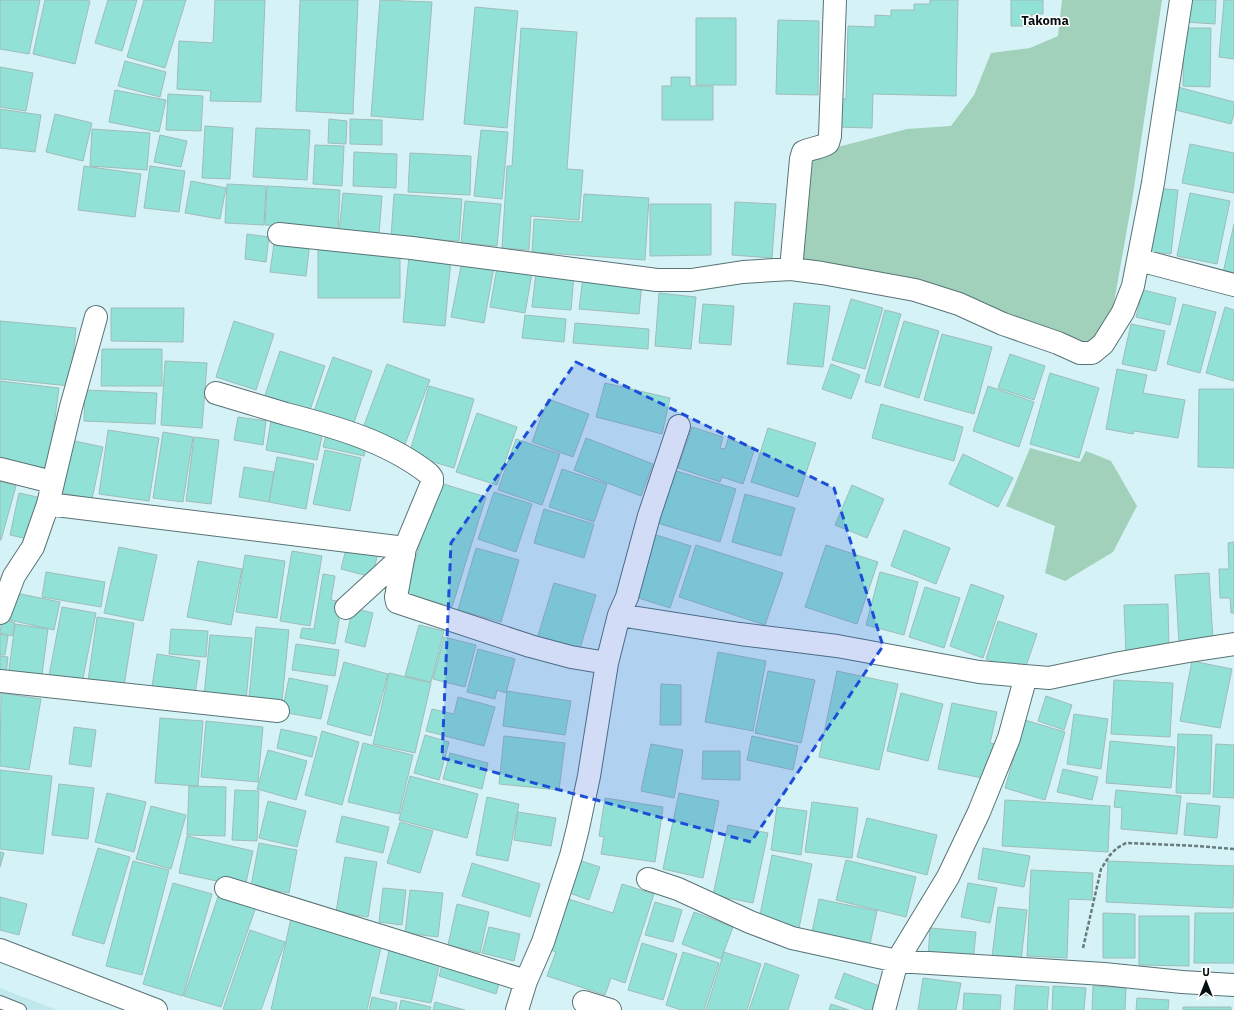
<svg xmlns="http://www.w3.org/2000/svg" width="1234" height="1010" viewBox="0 0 1234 1010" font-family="'IBM Plex Sans',sans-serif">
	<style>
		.built { fill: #c0e7ec }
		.green { fill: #a1d1ba }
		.building { fill: #92e1d6; stroke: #9fbcb8 }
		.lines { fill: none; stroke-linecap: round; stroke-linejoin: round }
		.lane-casing { stroke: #587376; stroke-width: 14 }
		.street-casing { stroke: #587376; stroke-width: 24 }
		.path { stroke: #677b7d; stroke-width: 2.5; stroke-dasharray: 4 2; stroke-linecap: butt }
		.lane { stroke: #fff; stroke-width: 12 }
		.street { stroke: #fff; stroke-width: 22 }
		.marked { fill: #1d4ed8; fill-opacity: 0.2; stroke: #1d4ed8; stroke-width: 3; stroke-dasharray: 8 5; stroke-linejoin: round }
		.labels { text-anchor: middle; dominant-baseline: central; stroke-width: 3; stroke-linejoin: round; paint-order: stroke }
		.quarter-label { font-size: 13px; font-weight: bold; fill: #050f10; stroke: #fff }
	</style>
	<rect width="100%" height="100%" fill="#d5f3f7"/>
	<path class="built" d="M0 988 57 1010H0Z"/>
	<path class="green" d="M1062 0H1162L1132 201 1110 325 1094 349 939 306 788 273 811 154 907 129 951 126 974 95 991 53 1030 48 1058 36Z
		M1030 448 1080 462 1086 451 1111 461 1137 506 1113 552 1065 581 1045 573 1055 526 1006 506Z"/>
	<path class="building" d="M0 0H40L29 54 0 49Z
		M45 0H84L90 1 75 64 33 54Z
		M108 0H137L122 51 95 43Z
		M144 0H186L165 68 127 57Z
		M215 0H265L261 102 210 101 211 91 177 89 179 41 213 43Z
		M300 0H358L353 114 296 111Z
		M380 0 432 2 423 120 371 116Z
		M930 0H958L956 96 873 94 872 128 835 127 836 99H846L848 26 875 27V15L891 16V10H914V4H930Z
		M1011 0H1043V14H1032V26H1011Z
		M1185 0H1216L1215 24 1184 22Z
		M1224 0H1234V59L1219 57Z
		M475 7 518 11 507 128 464 124Z
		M696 18H736V85H696Z
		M778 20 819 21 818 95 776 94Z
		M521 28 577 32 567 169 583 170 579 220 531 216 529 250 502 248 507 166H512Z
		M1184 28H1211L1210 87 1183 86Z
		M125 61 166 72 160 97 118 86Z
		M0 67 33 73 26 111 0 107Z
		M671 77H690V86H713V120H662V86H671Z
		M1178 87 1234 102V114L1231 124 1172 109Z
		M115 90 166 100 159 132 109 122Z
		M168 94 203 96 201 131 166 130Z
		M0 109 41 115 35 152 0 148Z
		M55 114 92 123 83 161 46 152Z
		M329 119 347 121 346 144 328 143Z
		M350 119 382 120V145L350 144Z
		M205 126 233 128 230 179 202 178Z
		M256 128 310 130 307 180 253 177Z
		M92 129 150 133 147 170 90 166Z
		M481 130 508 132 502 199 474 196Z
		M160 135 187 141 181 167 154 162Z
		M1190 144 1234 153V193L1182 183Z
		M315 145 344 146 342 186 313 184Z
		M354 152 397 154 396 188 353 186Z
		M410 153 471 156 470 195 408 192Z
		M84 166 141 174 135 217 78 210Z
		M150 166 185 171 179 212 144 208Z
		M191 181 226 188 220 219 185 213Z
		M227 184 266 186 264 225 225 223Z
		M267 186 340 190 338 229 265 225Z
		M1154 188 1178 190 1171 254 1148 252Z
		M343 193 382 196 379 235 339 231Z
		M1190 193 1230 201 1217 264 1177 256Z
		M394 194 462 199 459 241 391 237Z
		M584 194 649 198 645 260 532 252 534 219 582 222Z
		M465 201 501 204 497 246 461 243Z
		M735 202 776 204 772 258 732 255Z
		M650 204H711V255L650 256Z
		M1234 224V275L1223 273Z
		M247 234 269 237 266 262 245 259Z
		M275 237 310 242 306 276 270 272Z
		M318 248 400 249V298H318Z
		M409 255 451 259 445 326 403 322Z
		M462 261 494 267 484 323 451 317Z
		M498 262 533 268 525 313 490 307Z
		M536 272 574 275 571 310 532 307Z
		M583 277 642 282 639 314 579 309Z
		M1143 290 1176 298 1170 325 1136 317Z
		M659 293 696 297 691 349 655 346Z
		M851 299 883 308 865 369 832 360Z
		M794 303 830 306 823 367 787 364Z
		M703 304 734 306 731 345 699 343Z
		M1183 304 1216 312 1200 373 1167 364Z
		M1225 307 1234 310V381L1206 373Z
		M111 308H184L183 342 111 341Z
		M885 310 901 314 880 386 865 382Z
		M525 315 566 319 564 342 522 338Z
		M0 321 76 328 70 386 0 379Z
		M234 321 274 334 256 390 216 377Z
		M904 321 939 331 919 398 884 387Z
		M575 323 649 329 648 349 573 343Z
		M1131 324 1165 331 1156 371 1122 364Z
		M942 334 992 347 974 414 924 400Z
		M102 349H162V386H101Z
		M280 351 325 366 308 416 263 401Z
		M1010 354 1045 366 1034 400 998 388Z
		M333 357 372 371 352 428 313 414Z
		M165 361 207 363 202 428 161 425Z
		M387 364 430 380 403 449 361 433Z
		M831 364 860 375 851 399 822 389Z
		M1117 369 1147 375 1143 393 1185 400 1178 438 1134 431 1133 434 1106 429Z
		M1050 373 1099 388 1079 458 1030 444Z
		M0 381 59 388 48 471 0 465Z
		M605 383 670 398 662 434 596 417Z
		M429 386 474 399 454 468 409 455Z
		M988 386 1034 402 1019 447 973 431Z
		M1199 389H1234V468L1198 467Z
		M85 390 157 393 155 424 84 421Z
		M548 399 589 414 573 457 532 442Z
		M881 404 963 427 954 461 872 438Z
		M477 413 517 427 497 485 456 472Z
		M238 417 266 421 263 445 234 440Z
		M271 421 323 431 317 460 266 450Z
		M692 427 723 437 720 448 725 449 728 439 755 448 743 484 722 477 720 482 678 468Z
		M768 428 816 443 798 497 751 482Z
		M108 430 159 438 149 501 99 494Z
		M163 432 193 437 183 502 153 498Z
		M326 435 366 444 364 456 323 447Z
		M194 437 219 440 211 504 186 501Z
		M586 438 653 464 641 496 574 470Z
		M516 439 560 454 542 505 498 490Z
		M70 440 103 447 92 499 59 492Z
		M325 450 361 458 350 511 313 504Z
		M963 454 1013 478 998 507 949 484Z
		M277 457 314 464 306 509 269 502Z
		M244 467 274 472 269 502 239 497Z
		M562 469 607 484 594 522 549 507Z
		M670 469 736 489 720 542 654 522Z
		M0 481 16 486 1 540H0Z
		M437 482 486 497 452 607 406 593Z
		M852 485 884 499 867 538 835 525Z
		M494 492 532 504 516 552 478 539Z
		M19 493 42 498 32 540 10 535Z
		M745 494 795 508 781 556 732 542Z
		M544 509 594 524 584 558 534 543Z
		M904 530 950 548 936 584 891 566Z
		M653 534 691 546 670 608 632 596Z
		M1234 542V613H1231L1230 598H1220L1219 569H1229L1228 543Z
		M347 545 378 553 372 577 341 569Z
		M696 545 783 573 765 625 679 597Z
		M826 545 878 562 857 624 805 607Z
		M119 547 157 555 143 621 104 613Z
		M476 548 519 560 501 622 458 610Z
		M292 551 322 556 310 626 280 621Z
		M245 555 285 561 277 618 236 612Z
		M198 561 242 569 231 625 187 617Z
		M46 572 105 582 101 607 42 597Z
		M880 572 918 582 904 635 866 625Z
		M1209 573 1213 641 1179 643 1175 575Z
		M323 574 335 576 331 600 342 602 335 644 300 638 302 628 314 629Z
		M554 583 596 595 578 655 536 642Z
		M971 584 1004 596 983 658 950 646Z
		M925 587 960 598 944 648 909 637Z
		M11 592 60 602 54 630 5 619Z
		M1168 604 1169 651 1126 653 1124 605Z
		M62 607 96 613 81 688 48 681Z
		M353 608 373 613 365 647 345 642Z
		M97 617 134 623 124 686 88 681Z
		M2 619 15 623 12 636 0 633Z
		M998 621 1037 634 1024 672 986 659Z
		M15 624 48 629 41 682 8 677Z
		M419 625 444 631 431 682 405 676Z
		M256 627 289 630 282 701 249 698Z
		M171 629 208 631 206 657 169 654Z
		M0 634 8 636 5 655H0Z
		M210 635 252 638 246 700 204 696Z
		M444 637 476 645 465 687 433 679Z
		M296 644 339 650 335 676 292 670Z
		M478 649 515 659 506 693 497 690 495 699 467 692Z
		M718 652 766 661 753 731 705 722Z
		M157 654 200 661 194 700 151 693Z
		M0 656 8 657 6 675H0Z
		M1192 661 1232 669 1220 728 1180 721Z
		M344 662 388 674 371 736 327 724Z
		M768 671 815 680 801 743 755 733Z
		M837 671 898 684 879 770 819 757Z
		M389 673 431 683 415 753 373 744Z
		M289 678 328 686 321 719 282 712Z
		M1114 680 1173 683 1170 737 1111 734Z
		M661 684 681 685V725H660Z
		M507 691 571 701 565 735 503 726Z
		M1 693 41 699 29 770 0 766Z
		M901 693 943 704 928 761 887 751Z
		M1046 696 1072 705 1064 730 1038 721Z
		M458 697 495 707 484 746 426 731 432 709 454 714Z
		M952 703 997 712 990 743 999 745 992 780 938 769Z
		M1074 714 1108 719 1101 769 1067 764Z
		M160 718 203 721 198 786 155 783Z
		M1025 720 1065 732 1045 800 1005 788Z
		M206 721 263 727 258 782 201 777Z
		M74 727 96 730 91 767 69 764Z
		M281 729 317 737 312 757 277 748Z
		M322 731 359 742 342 805 305 795Z
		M1178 734 1212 735 1210 794 1176 793Z
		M425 735 449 742 439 780 414 773Z
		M504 736 565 743 559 790 499 784Z
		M752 736 798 746 793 770 747 760Z
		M1110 741 1175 747 1171 788 1106 783Z
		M363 743 413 755 399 814 348 802Z
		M651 744 683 750 674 798 641 791Z
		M1216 744 1234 745V798L1213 797Z
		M268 750 307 761 296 800 257 789Z
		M703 751H740V780L702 779Z
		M450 753 488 763 482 789 443 779Z
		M1063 769 1098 777 1092 800 1057 792Z
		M0 770 52 776 43 854 0 849Z
		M410 776 478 794 467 838 399 820Z
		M59 784 94 788 88 839 52 835Z
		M189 786 226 787 225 836 187 835Z
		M235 790 259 791 257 841 232 840Z
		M1116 790 1181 796 1177 834 1121 829 1122 808 1114 807Z
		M107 793 146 802 134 852 95 842Z
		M679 793 719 801 703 878 663 869Z
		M487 797 519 804 508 861 476 855Z
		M605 798 663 807 655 862 601 854 604 837 599 836Z
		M1005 800 1110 806 1108 852 1002 846Z
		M268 801 306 811 297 847 259 838Z
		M812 802 858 808 852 858 805 852Z
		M1187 803 1220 806 1217 838 1184 835Z
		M151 806 186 815 171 869 136 859Z
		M777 807 807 811 801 855 771 850Z
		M518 812 556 818 551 846 514 840Z
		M342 816 389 827 383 853 336 842Z
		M867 818 937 835 927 875 857 857Z
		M400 822 433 831 420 873 387 863Z
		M728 825 768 833 753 903 713 895Z
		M187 836 253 851 245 887 179 873Z
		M259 843 297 850 289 893 251 886Z
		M98 848 130 857 104 944 72 935Z
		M983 848 1030 856 1024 887 978 879Z
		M0 852 4 853 0 867Z
		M772 855 812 864 798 933 758 925Z
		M345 857 377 862 368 917 336 912Z
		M572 858 600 867 589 900 561 890Z
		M846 860 916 877 906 917 836 900Z
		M133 861 169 870 142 975 106 966Z
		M1108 861 1234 866 1233 908 1106 902Z
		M472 863 540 884 530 917 462 896Z
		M1031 870 1093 873 1092 900 1069 899 1067 958 1027 956Z
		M173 883 212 894 183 996 143 984Z
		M968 883 997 888 990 923 961 917Z
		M622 884 654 894 625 983 611 978 605 995 547 976 556 952 543 947 559 896 613 913Z
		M383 888 406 890 402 925 379 922Z
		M410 890 443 893 438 937 405 933Z
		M219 894 256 907 221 1007 184 996Z
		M0 897 27 904 19 935 0 930Z
		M819 899 877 911 870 944 812 932Z
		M655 902 682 910 673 942 645 935Z
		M457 904 489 912 480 953 448 945Z
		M998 907 1027 910 1021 960 992 957Z
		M694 912 733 927 721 959 682 944Z
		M1103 913 1135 914V958H1103Z
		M1195 913H1234V963H1194Z
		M1139 916H1189V966L1139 965Z
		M291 918 383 938 367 1010H271Z
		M489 927 520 934 514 961 482 953Z
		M930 928 976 932 973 962 928 959Z
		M250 930 285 942 261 1010H227L223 1009Z
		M642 943 677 954 663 1000 628 990Z
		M390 946 441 957 431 1003 380 993Z
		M683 952 719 963 704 1010H681L666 1005Z
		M724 952 761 964 747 1010H706Z
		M443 962 500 980 496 994 439 976Z
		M765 963 799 975 788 1010H749Z
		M844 973 885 988 876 1010H867L835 998Z
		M923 978 961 983 956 1010H918Z
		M1016 985 1049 987 1047 1010H1014Z
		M1053 986 1086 988 1084 1010H1052Z
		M1093 986 1126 988 1125 1010H1092Z
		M964 993 1001 995 1000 1010H963Z
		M372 997 397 1003 396 1010H369Z
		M1137 998 1169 1000 1168 1010H1136Z
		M401 1000 431 1007 430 1010H399Z
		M435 1002 465 1010H433Z
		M831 1004 849 1010H829Z
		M1183 1007H1231V1010H1183Z"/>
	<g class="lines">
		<g class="lane-casing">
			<path id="lane" d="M0 1002 20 1010"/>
		</g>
		<g class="street-casing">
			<path id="street" d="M279 234 412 248 657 280H691L743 272 791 269 822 273 915 290 959 304 1003 324 1058 343 1080 353H1092L1103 344 1123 312 1133 286 1153 183 1181 0
				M1139 260 1234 285
				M791 269 801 159 803 152C811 148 821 148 828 143L830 136 835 0
				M216 393C239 400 263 407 286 414 336 427 389 442 429 474L432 478V483L405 548
				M0 469 52 482
				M48 504 71 407 96 317
				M346 608 404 555
				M0 613 14 576 33 547 48 504 405 548 396 597 397 602 530 646 571 657 607 663
				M619 615 627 597 649 516 679 426
				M0 681 278 711
				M648 879 678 889 750 922 792 938 897 961 1104 974 1182 982 1234 985
				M226 888 526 981
				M0 950 156 1010
				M584 1002 610 1010
				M517 1010 526 981 543 942 571 856 578 828 589 776 607 663 619 615 740 634 837 646 979 672 1049 678 1120 663 1189 651 1234 644
				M884 1010 897 961 948 877 979 812 1009 738 1026 676"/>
		</g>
		<path class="path" d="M1083 948 1101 869 1110 855 1117 848 1126 843 1197 846 1234 849"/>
		<use href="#lane" class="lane"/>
		<use href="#street" class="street"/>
	</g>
	<path class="marked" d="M576 362 834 488 883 646 751 842 442 758 451 543Z"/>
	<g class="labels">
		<g class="quarter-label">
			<text x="1045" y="20">Takoma</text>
		</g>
	</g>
	<g transform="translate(1206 982)" stroke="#ffffff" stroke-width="3" paint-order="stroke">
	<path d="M0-3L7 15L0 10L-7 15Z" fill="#050f10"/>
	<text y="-6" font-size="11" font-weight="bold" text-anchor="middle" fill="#050f10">U</text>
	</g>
</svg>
